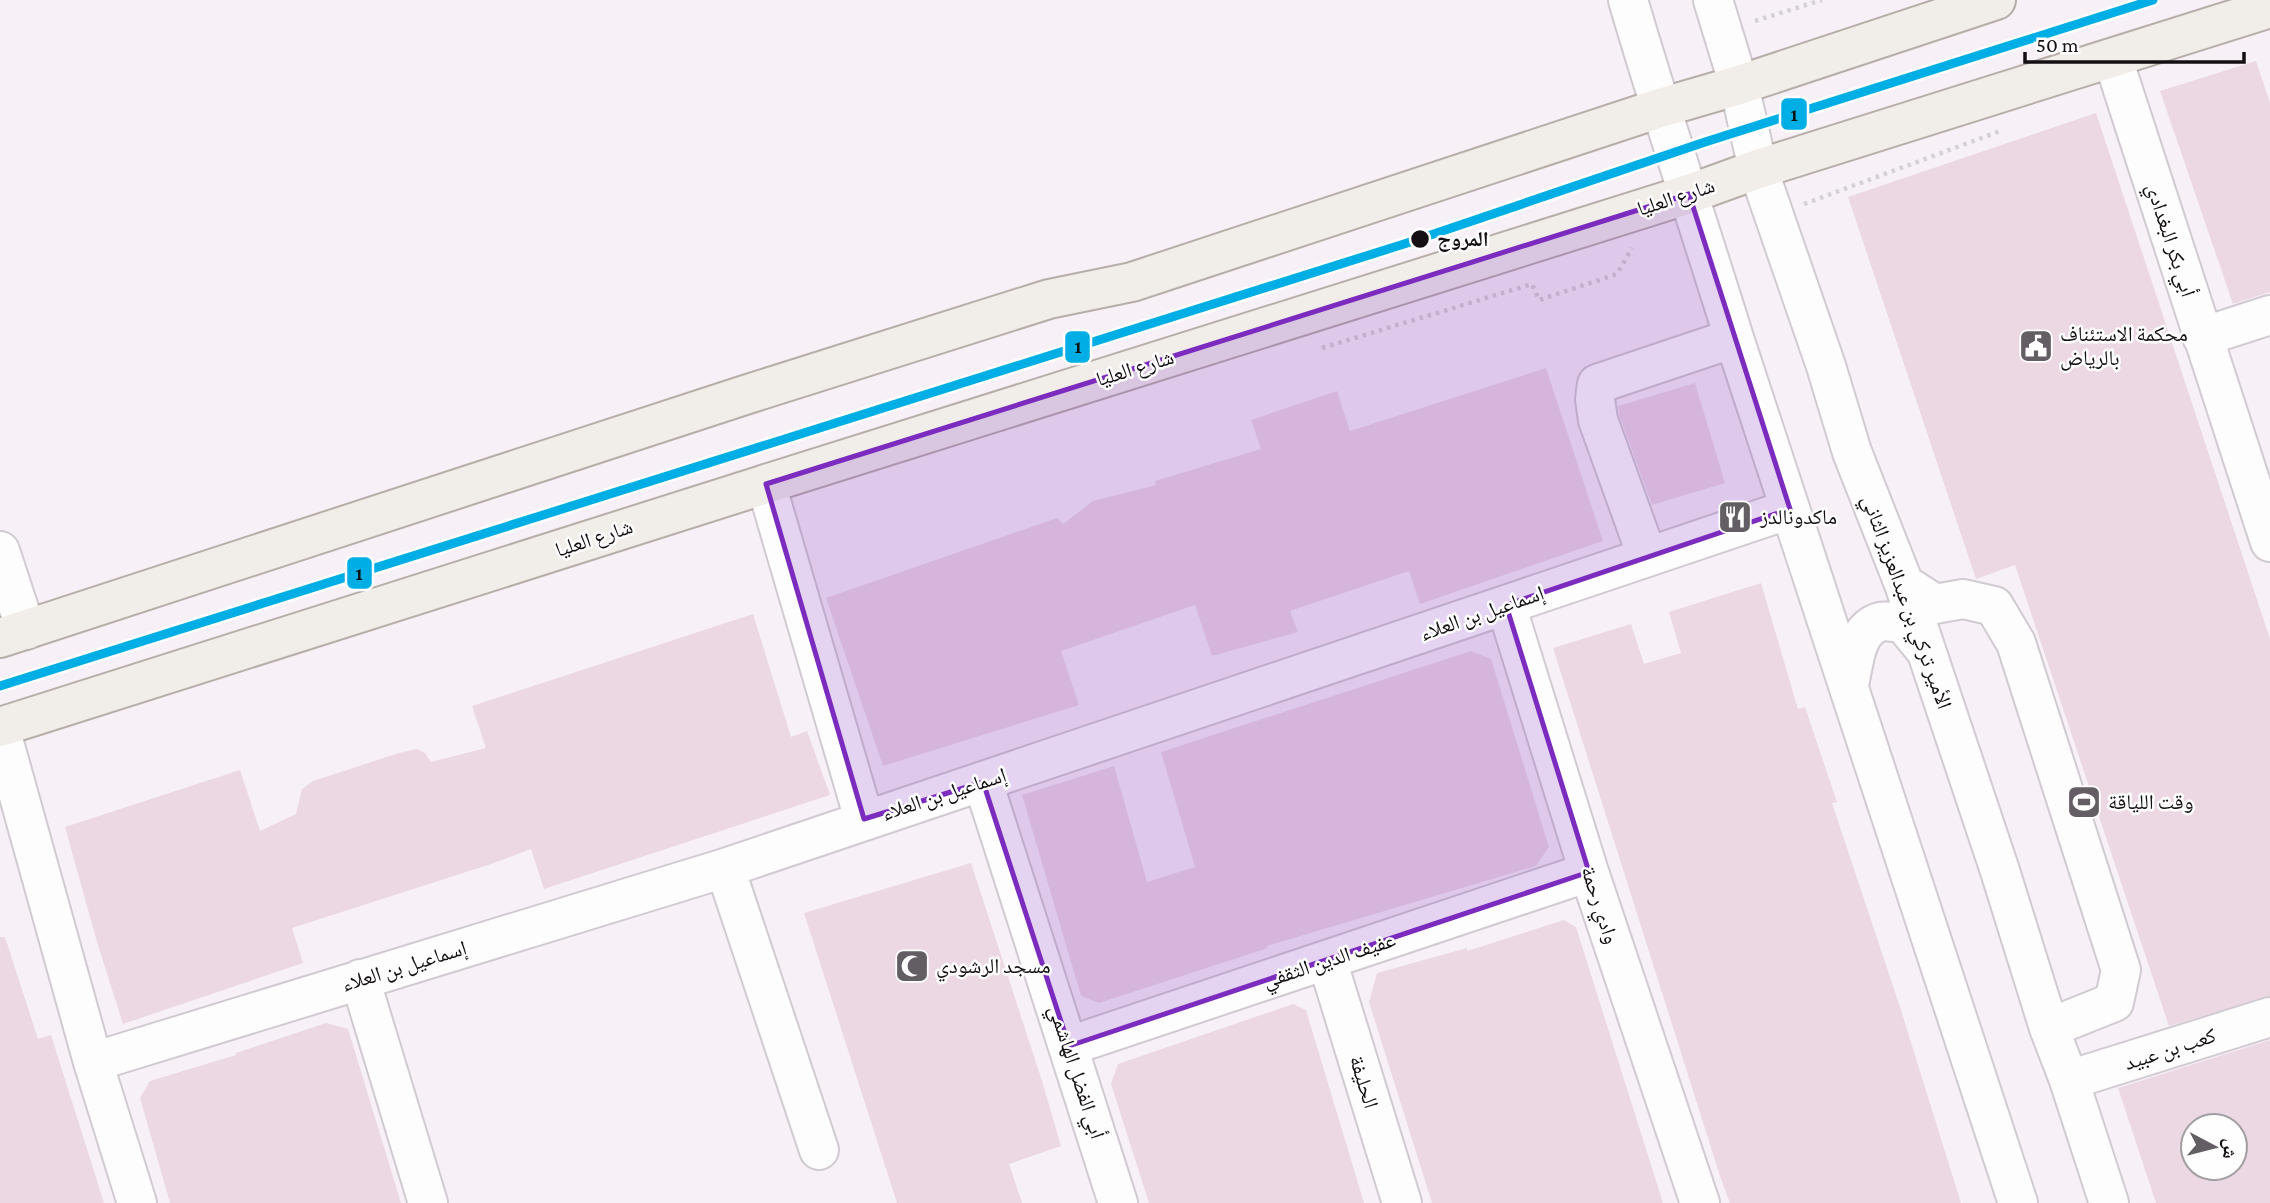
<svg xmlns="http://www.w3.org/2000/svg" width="2270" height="1203" viewBox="0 0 2270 1203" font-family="'Crimson Pro','Noto Naskh Arabic',serif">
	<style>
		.building { fill: #ebd8e3; fill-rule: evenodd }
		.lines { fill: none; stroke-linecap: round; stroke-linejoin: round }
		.minor-casing { stroke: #d0cbd0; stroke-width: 42 }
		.major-casing { stroke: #b7aea8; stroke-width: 42 }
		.path { stroke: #d3d1d3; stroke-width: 4.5; stroke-dasharray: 3.5 5; stroke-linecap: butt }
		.minor { stroke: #fefdfe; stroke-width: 38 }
		.major { stroke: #f1ede9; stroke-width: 38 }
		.metro-1-casing { stroke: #fefefe; stroke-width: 14 }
		.metro-1 { stroke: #00aee6; stroke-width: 9 }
		.marked { fill: #7b2cbf; fill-opacity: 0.2; stroke: #7b2cbf; stroke-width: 5; stroke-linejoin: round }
		.stop-dot { fill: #130f13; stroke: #fefefe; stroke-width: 2.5 }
		.labels { text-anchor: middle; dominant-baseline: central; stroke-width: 5; stroke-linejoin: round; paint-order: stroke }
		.street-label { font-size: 21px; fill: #130f13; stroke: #fefefe }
		.stop-label { font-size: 21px; font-weight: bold; fill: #130f13; stroke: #fefefe; text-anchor: start }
		.poi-label { font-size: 21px; fill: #130f13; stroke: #fefefe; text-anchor: start }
		.line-badge { stroke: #fefefe; stroke-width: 2.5 }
		.pale-badge-label { font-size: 19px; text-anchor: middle; font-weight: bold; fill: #111 }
	</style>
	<rect width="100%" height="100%" fill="#f8f0f7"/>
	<path class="building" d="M2256 61 2270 103V292L2233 304 2160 91Z
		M2096 113 2270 639V996L2169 1026 2015 565 1976 579 1848 197Z
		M1546 368 1603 541 1420 604 1409 571 1290 611 1298 632 1212 656 1195 605 1061 651 1079 705 883 766 826 598 1057 518 1063 524 1093 501 1156 485 1155 481 1261 449 1251 420 1337 391 1350 431Z
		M1695 383 1725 483 1652 505 1619 415 1618 406Z
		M1761 583 1798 709 1805 707 1837 802 1832 803 1900 1007 1961 1203H1730L1720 1176 1553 648 1631 624 1644 664 1681 653 1669 612Z
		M753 614 791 737 807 731 830 795 544 889 531 849 491 864 292 928 303 963 123 1024 97 942 65 827 240 770 260 831 296 814 302 789 313 781 399 753 417 749 425 753 431 762 486 748 472 706Z
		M1471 651 1491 659 1549 847 1536 866 1267 946 1268 948 1099 1003 1081 996 1022 795 1114 766 1147 882 1195 867 1161 752Z
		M971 863 1042 1081 1061 1146 1009 1164 1022 1203H897L804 913Z
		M1564 920 1576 927 1663 1203H1432L1369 1002 1377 973 1467 948V951Z
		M0 937H5L38 1039 51 1035 104 1203H0Z
		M1293 1004 1306 1010 1364 1203H1149L1111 1084 1118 1064Z
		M326 1023 348 1029 401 1203H170L140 1098 150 1081 236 1055V1053Z
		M2270 1040V1203H2156L2118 1088ZM2193 1126H2235V1168H2193Z"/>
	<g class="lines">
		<g class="minor-casing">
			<path id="minor" d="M1628 0C1661 113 1699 225 1734 338L2018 1203
				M1713 0 1739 85 1758 169 1826 366 1852 452 1904 584 2000 871 2049 1028 2069 1080 2109 1203
				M2113 59 2270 542
				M2202 337 2270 315
				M766 484 864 819
				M0 551 26 630
				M1647 556 1598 420 1595 399 1597 384 1734 338
				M1904 584 1935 604 1963 599 1994 606 2016 643 2121 970 2114 1002 2049 1028
				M1506 605 1589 872 1700 1203
				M1849 685C1854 664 1855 629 1880 622 1887 620 1896 623 1903 623L1926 651
				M0 728 93 1062 137 1203
				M983 782 1118 1203
				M725 868 819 1150
				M1327 960 1402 1203
				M360 979 428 1203
				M1069 1046 1589 872
				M93 1062 725 868 1790 509
				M2069 1080 2270 1017"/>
		</g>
		<g class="major-casing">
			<path id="major" d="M0 638 748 394 1049 299 1132 282 1660 108 1739 85 1996 0
				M0 727 766 484 1689 194 1758 169 2270 8"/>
		</g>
		<path class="path" d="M1755 21 1822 0
			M1804 204 2003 130
			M1322 348 1532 284 1539 300 1617 274 1632 248"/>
		<use href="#minor" class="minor"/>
		<use href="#major" class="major"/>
		<g class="metro-1-casing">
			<path id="metro-1" d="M0 686 1404 244 1705 142 2153 0"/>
		</g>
		<use href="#metro-1" class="metro-1"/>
	</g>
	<path class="marked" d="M1689 194 1790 509 1506 605 1589 872 1069 1046 983 782 864 819 766 484Z"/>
	<defs>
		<g id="civic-square" transform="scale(1.75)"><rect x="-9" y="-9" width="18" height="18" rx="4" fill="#635e63" stroke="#fefefe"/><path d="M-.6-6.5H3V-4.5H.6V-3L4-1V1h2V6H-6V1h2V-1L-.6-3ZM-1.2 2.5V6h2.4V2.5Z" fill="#fff"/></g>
		<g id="restaurant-square" transform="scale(1.75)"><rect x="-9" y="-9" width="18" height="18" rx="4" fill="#635e63" stroke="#fefefe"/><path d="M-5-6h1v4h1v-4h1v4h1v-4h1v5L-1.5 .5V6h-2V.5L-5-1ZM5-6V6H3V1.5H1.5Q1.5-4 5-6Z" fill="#fff"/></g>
		<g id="stadium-square" transform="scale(1.75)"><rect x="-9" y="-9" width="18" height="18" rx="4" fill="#635e63" stroke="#fefefe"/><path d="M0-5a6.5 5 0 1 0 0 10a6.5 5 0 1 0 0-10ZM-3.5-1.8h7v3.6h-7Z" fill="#fff"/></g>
		<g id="mosque-square" transform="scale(1.75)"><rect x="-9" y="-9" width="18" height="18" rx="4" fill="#635e63" stroke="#fefefe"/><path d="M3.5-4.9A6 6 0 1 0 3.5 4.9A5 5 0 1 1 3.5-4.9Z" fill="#fff"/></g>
	</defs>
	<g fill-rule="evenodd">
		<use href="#civic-square" x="2036" y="346"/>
		<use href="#restaurant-square" x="1735" y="517"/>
		<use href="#stadium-square" x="2084" y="802"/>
		<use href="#mosque-square" x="912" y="966"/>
	</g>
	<circle class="stop-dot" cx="1420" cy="239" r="10"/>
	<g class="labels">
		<g class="street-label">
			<text transform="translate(1676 197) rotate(-18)">شارع العليا</text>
			<text transform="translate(2171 240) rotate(72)">أبي بكر البغدادي</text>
			<text transform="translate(1135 368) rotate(-17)">شارع العليا</text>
			<text transform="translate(594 538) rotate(-18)">شارع العليا</text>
			<text transform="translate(1907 602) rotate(70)">الأمير تركي بن عبدالعزيز الثاني</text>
			<text transform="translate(1482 613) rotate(-19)">إسماعيل بن العلاء</text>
			<text transform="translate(944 794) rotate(-18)">إسماعيل بن العلاء</text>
			<text transform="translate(1600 905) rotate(72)">وادي رحمة</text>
			<text transform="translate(1329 960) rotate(-18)">عفيف الدين الثقفي</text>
			<text transform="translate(404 966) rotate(-17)">إسماعيل بن العلاء</text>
			<text transform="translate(2170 1049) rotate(-18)">كعب بن عبيد</text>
			<text transform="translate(1077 1072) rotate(72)">أبي الفضل الهاشمي</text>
			<text transform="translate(1364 1082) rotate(73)">الحليفة</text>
		</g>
		<g class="stop-label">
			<text x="1437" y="239">المروج</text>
		</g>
		<g class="poi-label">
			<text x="2060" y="334">محكمة الاستئناف<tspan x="2060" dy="24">بالرياض</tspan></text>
			<text x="1760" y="517">ماكدونالدز</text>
			<text x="2108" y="802">وقت اللياقة</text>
			<text x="936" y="966">مسجد الرشودي</text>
		</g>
	</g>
	<g class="line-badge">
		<rect x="1780" y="97" width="28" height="34" rx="7" fill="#00aee6"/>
		<rect x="1064" y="330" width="27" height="34" rx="7" fill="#00aee6"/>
		<rect x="346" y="556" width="27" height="34" rx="7" fill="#00aee6"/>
	</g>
	<g class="pale-badge-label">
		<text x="1794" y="121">1</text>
		<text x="1078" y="353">1</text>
		<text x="359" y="580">1</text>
	</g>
	<g transform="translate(2214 1147) rotate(97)"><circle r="33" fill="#fefefe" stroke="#a09ea0" stroke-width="2"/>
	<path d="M0-5L12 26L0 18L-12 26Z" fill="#635e63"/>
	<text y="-10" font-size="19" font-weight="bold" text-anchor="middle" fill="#130f13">ش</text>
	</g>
	<path d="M2025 52v10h219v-10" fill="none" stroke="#130f13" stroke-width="3.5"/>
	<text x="2036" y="52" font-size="21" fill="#130f13" stroke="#fefefe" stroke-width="5" paint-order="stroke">50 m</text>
</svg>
